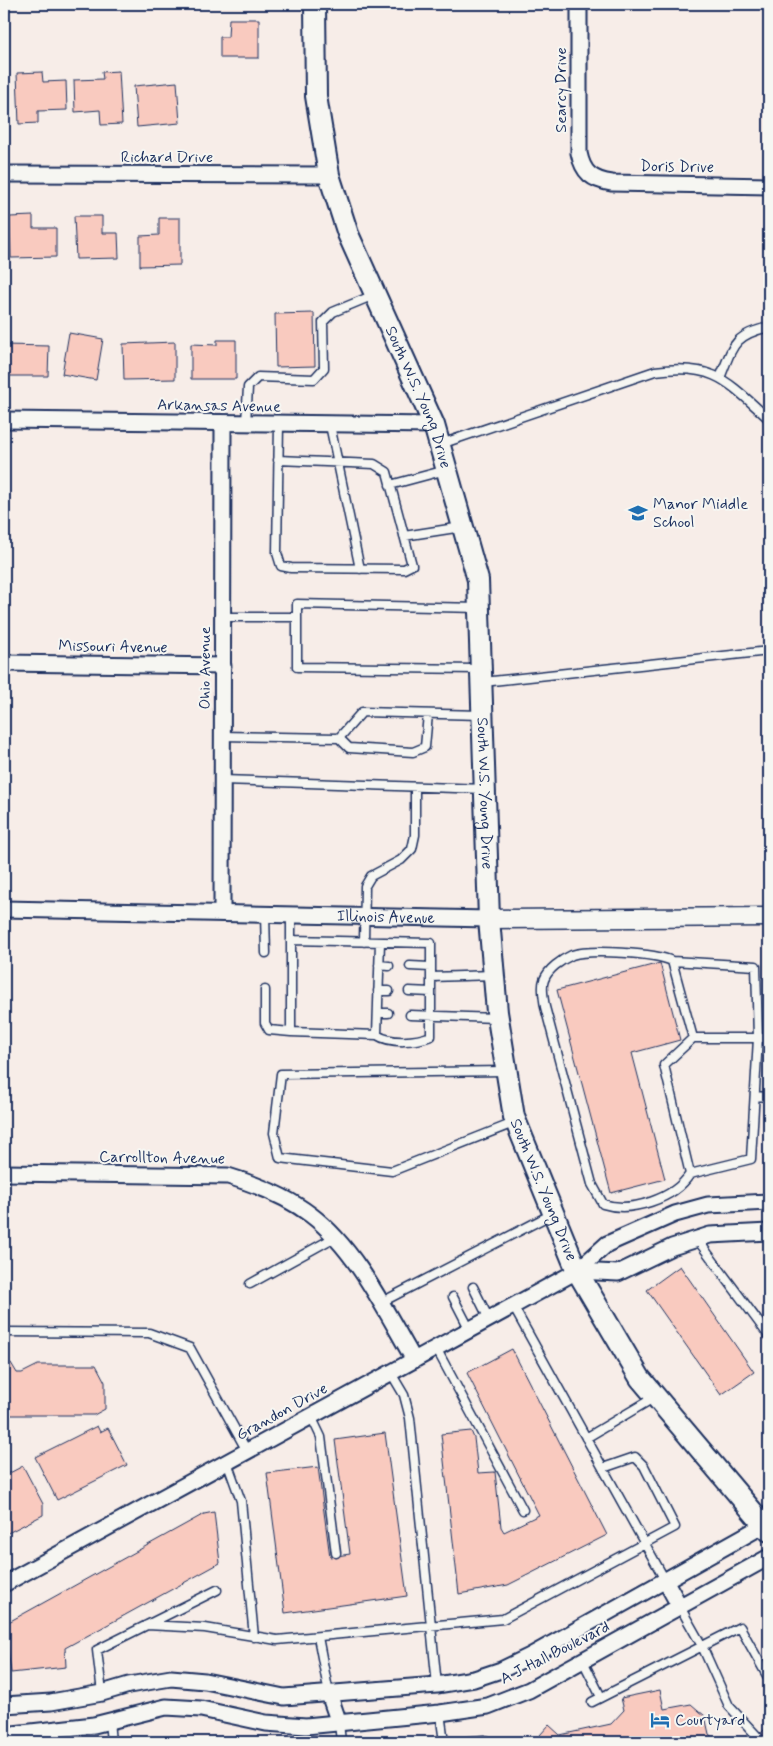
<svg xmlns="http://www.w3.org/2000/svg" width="773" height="1746" viewBox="0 0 773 1746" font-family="Mynerve,sans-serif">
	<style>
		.building { fill: #f9cabf; stroke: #1b2f5e }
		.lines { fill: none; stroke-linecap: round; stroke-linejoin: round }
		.service-casing { stroke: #1b2f5e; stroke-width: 11 }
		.minor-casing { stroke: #1b2f5e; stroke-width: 19 }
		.tertiary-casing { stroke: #1b2f5e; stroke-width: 21 }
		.secondary-casing { stroke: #1b2f5e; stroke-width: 24 }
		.service { stroke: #f6f6f2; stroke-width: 8 }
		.minor { stroke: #f6f6f2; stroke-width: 15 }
		.tertiary { stroke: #f6f6f2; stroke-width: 18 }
		.secondary { stroke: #f6f6f2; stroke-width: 20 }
		.labels { text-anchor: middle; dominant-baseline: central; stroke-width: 4; stroke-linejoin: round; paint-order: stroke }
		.street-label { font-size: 16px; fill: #1b2f5e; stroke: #f6f6f2 }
		.poi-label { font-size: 16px; fill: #1b2f5e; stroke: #f6f6f2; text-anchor: start }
	</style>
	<rect width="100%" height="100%" fill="#f7ede8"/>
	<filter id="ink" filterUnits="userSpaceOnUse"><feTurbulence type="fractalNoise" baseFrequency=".02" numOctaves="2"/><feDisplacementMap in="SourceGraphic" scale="10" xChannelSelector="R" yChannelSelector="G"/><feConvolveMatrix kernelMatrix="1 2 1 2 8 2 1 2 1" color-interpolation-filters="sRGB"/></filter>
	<g filter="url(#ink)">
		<path class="building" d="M89 4H119V7L89 6Z
			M229 19H259V58H220V37H228Z
			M119 71 122 124 101 125 100 110 75 112 74 80 103 79 102 72Z
			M42 72 43 82 66 81 67 110 38 111V123L19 124 17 73Z
			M177 82 180 123 137 127 134 86Z
			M33 216V228H56V257L11 258 10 217Z
			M74 216H102V233H118L119 258 76 259Z
			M159 218H180V265L140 266V236L159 235Z
			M314 313 315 366 276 367 275 314Z
			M69 333 103 339 96 380 62 374Z
			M217 340H236V379H191V344L217 345Z
			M175 342V379L124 380 123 344Z
			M4 345 49 346 48 376H4Z
			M660 963 680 1040 632 1053 665 1179 611 1193 557 990Z
			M680 1266 754 1372 721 1395 647 1290Z
			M512 1349 607 1535 508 1585 459 1594 441 1434 471 1431 474 1438 478 1473 495 1472 501 1527 504 1532 539 1515 467 1373Z
			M4 1363H11L17 1373H22L38 1365H96L105 1382V1409L94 1415H4Z
			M97 1426 100 1432 108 1428 127 1465 57 1500 35 1457Z
			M385 1433 407 1596 285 1613 267 1473 318 1467 330 1557 350 1554 335 1440Z
			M23 1466 43 1504V1515L4 1535V1476Z
			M214 1512 220 1563 65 1648 66 1667 11 1673 5 1624 204 1514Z
			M660 1690 664 1709 691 1704 705 1716 709 1734 718 1742H542L540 1735 549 1725 560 1735 611 1724 624 1710 621 1698Z
			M769 1724V1742H753L758 1737Z
			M736 1739 740 1742H721Z"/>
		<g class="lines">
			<g class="service-casing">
				<path id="service" d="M720 378C733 346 733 335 769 327
					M246 423 248 387 258 377 314 379 324 368 323 322 333 312 374 295
					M330 425 360 569
					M441 444 655 371C715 363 727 381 769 419
					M278 460 374 464 387 472 412 565 404 569 291 568 281 566 277 553 279 424
					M390 485 446 470
					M404 536 462 527
					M479 608 297 604V667L479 669
					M223 617H297
					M483 682 769 651
					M222 736 339 738 362 712 481 715
					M339 738 349 748 413 752 425 747 428 714
					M222 780 485 789
					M265 914 266 953
					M291 915V1032L377 1035C391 1044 416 1042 431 1036V943L291 940
					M364 942 365 886 371 876 401 860 412 849 415 835V787
					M672 961 693 1038
					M379 965 389 966
					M410 966 430 967
					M431 977 494 975
					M265 990V1023L269 1030 291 1032
					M378 991H389
					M409 991 431 992
					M378 1013H388
					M410 1015 496 1018
					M377 1035 380 942
					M505 1071 281 1074 274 1133 280 1158 392 1171 516 1122
					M755 1096 769 1097
					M690 1174C674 1199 631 1213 603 1204L592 1184 545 1007C544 1000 541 987 544 980 548 969 561 960 572 955 590 949 655 953 672 961L756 966 758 1038 751 1159 690 1174 664 1065 693 1038H769
					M697 1239 769 1336
					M250 1284 335 1237
					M473 1287 489 1319
					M453 1297 470 1330
					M380 1303 554 1213
					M513 1306 665 1580
					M4 1332 149 1333 190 1348 247 1451
					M436 1348 523 1510
					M391 1373 404 1395 410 1418 437 1685
					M311 1416 321 1437 336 1553
					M586 1438 655 1397
					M227 1462 241 1501 254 1637
					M680 1607 702 1646 729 1706 758 1737
					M147 1625 205 1628 277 1640 503 1619 675 1527 644 1466 635 1457 603 1468
					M318 1637 329 1694
					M583 1661 601 1697
					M102 1693 97 1650 217 1590
					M592 1702 740 1627 769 1679
					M440 1713 444 1742
					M109 1721 111 1742
					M339 1723 341 1742
					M460 1742 484 1740 492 1742"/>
			</g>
			<g class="minor-casing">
				<g id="minor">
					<path d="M579 4V153C583 173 592 180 612 183L769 186"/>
					<path d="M4 174 329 175"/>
					<path d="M4 420 434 425"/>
					<path d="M4 663 223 666"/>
					<path id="s1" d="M4 909 489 919"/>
					<path d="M222 913 223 424"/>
					<path d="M4 1173 228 1176C258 1185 286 1196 311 1215 356 1249 386 1312 414 1360"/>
					<path d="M577 1271 618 1273 672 1247 710 1235 769 1232"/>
					<path d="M665 1580 680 1607"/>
					<path d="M4 1584 577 1271 607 1244 675 1214 708 1205 769 1202"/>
					<path d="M329 1694 339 1723"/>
					<path d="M4 1705 51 1702 102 1693 129 1685 171 1678 205 1681 284 1697 437 1685 474 1679 501 1670 530 1656 764 1525"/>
					<path d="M4 1735 94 1725 166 1707 201 1709 266 1723 306 1726 440 1713 488 1706 529 1690 769 1557"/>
				</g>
			</g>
			<g class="tertiary-casing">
				<path id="tertiary" d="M489 919 769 917"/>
			</g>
			<g class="secondary-casing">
				<g id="secondary">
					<path id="s2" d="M315 4 316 96 329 175 348 234 434 425 478 580 489 919 497 1012 514 1117 577 1271 640 1378 769 1531"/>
				</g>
			</g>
			<use href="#service" class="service"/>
			<use href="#minor" class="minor"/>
			<use href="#tertiary" class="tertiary"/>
			<use href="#secondary" class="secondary"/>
		</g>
	</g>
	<defs>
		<g id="school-bare" transform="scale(1.5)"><path d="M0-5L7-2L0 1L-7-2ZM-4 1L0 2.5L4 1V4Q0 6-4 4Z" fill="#1f6fb2" stroke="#f6f6f2" stroke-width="2.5" paint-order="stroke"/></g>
		<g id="hotel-bare" transform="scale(1.5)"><path d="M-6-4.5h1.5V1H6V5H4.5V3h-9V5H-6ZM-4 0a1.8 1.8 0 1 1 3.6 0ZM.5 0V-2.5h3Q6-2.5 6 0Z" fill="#1f6fb2" stroke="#f6f6f2" stroke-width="2.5" paint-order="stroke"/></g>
	</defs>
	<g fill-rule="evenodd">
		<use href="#school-bare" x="638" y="513"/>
		<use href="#hotel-bare" x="660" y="1720"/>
	</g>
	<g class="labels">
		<g class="street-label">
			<text transform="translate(561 90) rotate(-90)">Searcy Drive</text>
			<text x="167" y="157">Richard Drive</text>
			<text transform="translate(677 167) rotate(1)">Doris Drive</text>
			<text stroke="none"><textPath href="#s2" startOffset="412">South W.S. Young Drive</textPath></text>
			<text transform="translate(219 406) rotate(1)">Arkansas Avenue</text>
			<text transform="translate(113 647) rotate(1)">Missouri Avenue</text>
			<text transform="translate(205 668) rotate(-90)">Ohio Avenue</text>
			<text stroke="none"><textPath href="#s2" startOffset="818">South W.S. Young Drive</textPath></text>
			<text stroke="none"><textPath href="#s1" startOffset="382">Illinois Avenue</textPath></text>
			<text transform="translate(162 1158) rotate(1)">Carrollton Avenue</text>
			<text stroke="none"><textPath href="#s2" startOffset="1222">South W.S. Young Drive</textPath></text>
			<text transform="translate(282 1412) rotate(-29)">Grandon Drive</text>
			<text transform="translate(555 1653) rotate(-27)">A J Hall Boulevard</text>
		</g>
		<g class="poi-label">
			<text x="653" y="504">Manor Middle<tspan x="653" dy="18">School</tspan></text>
			<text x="675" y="1720">Courtyard</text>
		</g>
	</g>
	<rect width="773" height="1746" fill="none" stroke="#f6f6f2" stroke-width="20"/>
	<rect x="10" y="10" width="753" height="1726" fill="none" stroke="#1b2f5e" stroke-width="2" filter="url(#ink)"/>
</svg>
